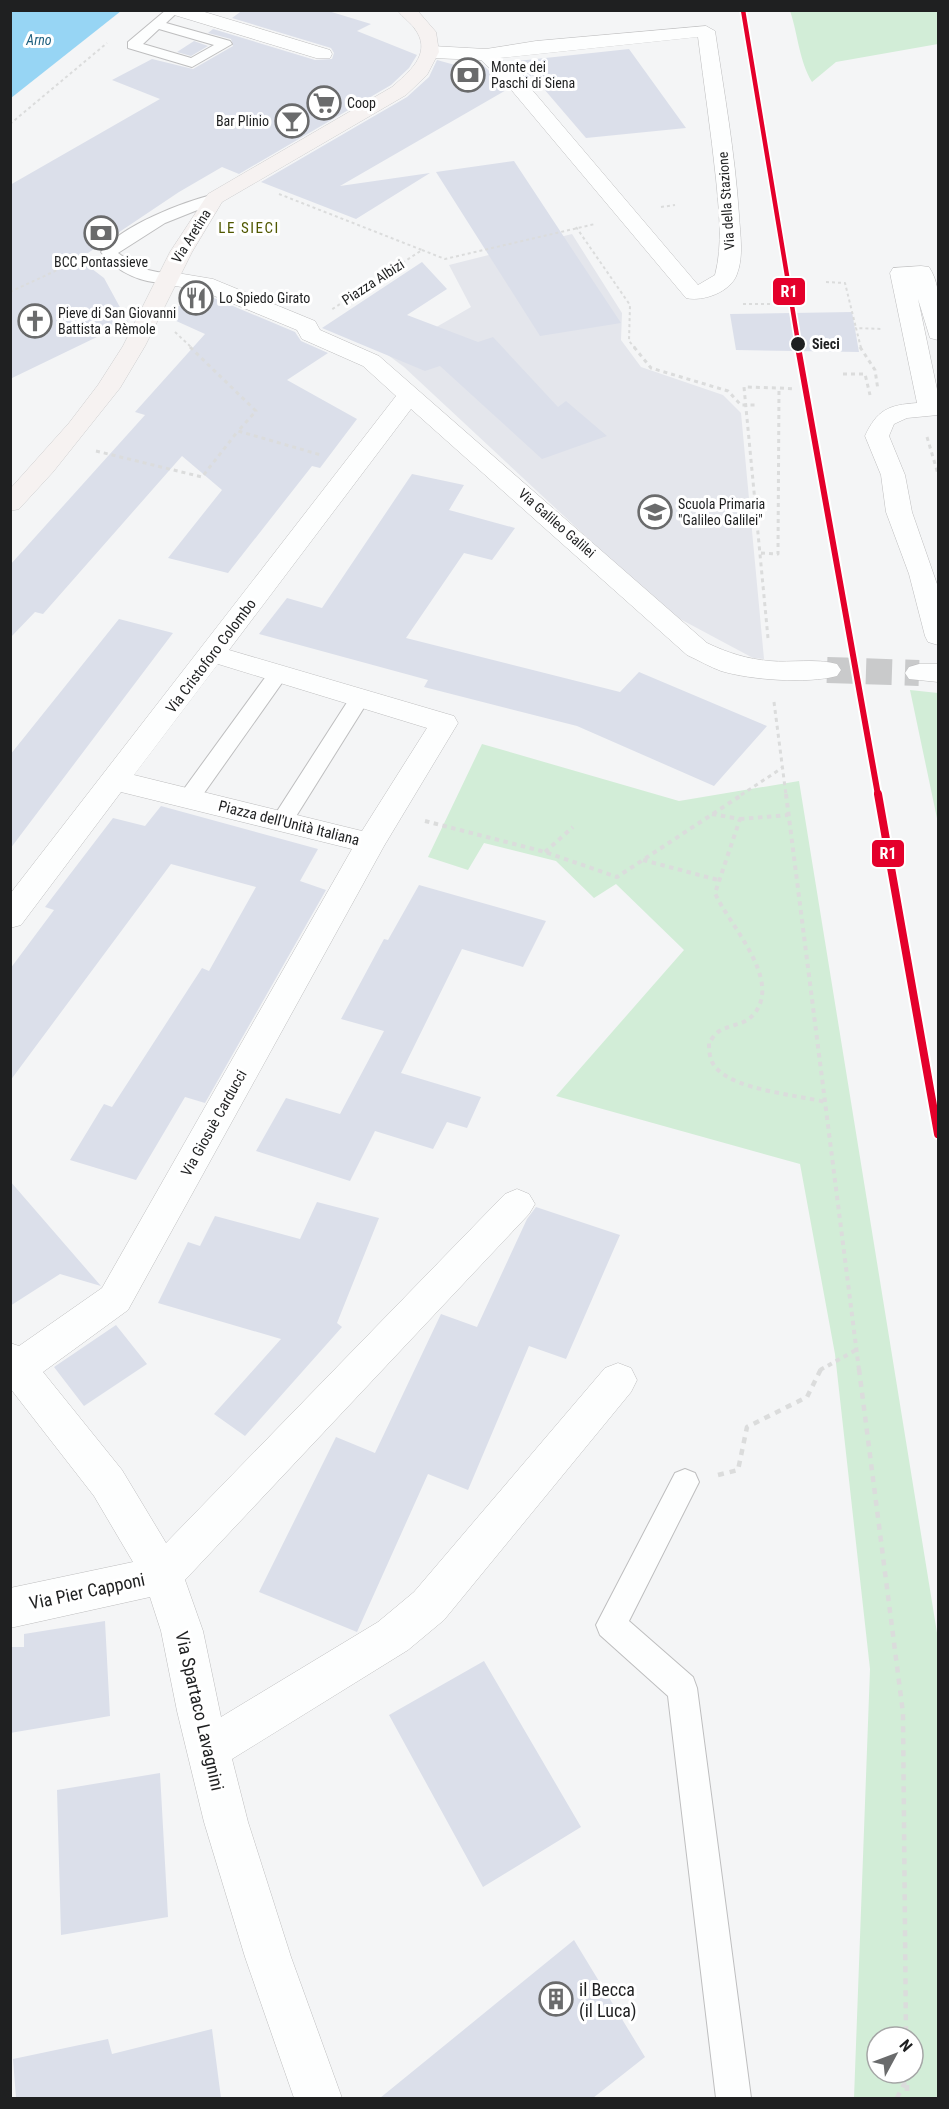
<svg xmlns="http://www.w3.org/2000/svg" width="949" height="2109" viewBox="0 0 949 2109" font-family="'Roboto Condensed',sans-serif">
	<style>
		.built { fill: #e4e6ec }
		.green { fill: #d2edd7; fill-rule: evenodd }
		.water { fill: #97d5f4 }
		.building { fill: #dbdfea }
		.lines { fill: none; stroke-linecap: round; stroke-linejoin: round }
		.minor-tunnel { stroke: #c9cacb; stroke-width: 26; stroke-dasharray: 26 13; stroke-linecap: butt }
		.service-casing { stroke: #bebebf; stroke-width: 2 }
		.minor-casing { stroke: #bebebf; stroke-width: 1 }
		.primary-casing { stroke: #cececf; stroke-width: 1 }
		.path-far3 { stroke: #dbdcdc; stroke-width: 2; stroke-dasharray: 3 3; stroke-linecap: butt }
		.path-far2 { stroke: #dbdcdc; stroke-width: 3; stroke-dasharray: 4 4; stroke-linecap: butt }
		.path-far1 { stroke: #dbdcdc; stroke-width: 4; stroke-dasharray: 4.5 4.5; stroke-linecap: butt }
		.path { stroke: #dbdcdc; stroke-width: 4.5; stroke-dasharray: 6 6; stroke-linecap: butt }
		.service { fill: #fdfefe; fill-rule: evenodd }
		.minor { fill: #fdfefe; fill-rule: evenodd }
		.primary { fill: #f6f2f1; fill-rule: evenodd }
		.rail-1-far2-casing { stroke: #fff; stroke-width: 8 }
		.rail-1-far1-casing { stroke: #fff; stroke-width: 10 }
		.rail-1-casing { stroke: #fff; stroke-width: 12 }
		.rail-1-far2 { stroke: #e4002b; stroke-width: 4.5 }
		.rail-1-far1 { stroke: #e4002b; stroke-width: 6 }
		.rail-1 { stroke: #e4002b; stroke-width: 8 }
		.stop-dot { fill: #1f2021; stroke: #fff; stroke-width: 2 }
		.labels { text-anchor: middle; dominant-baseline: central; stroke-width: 6; stroke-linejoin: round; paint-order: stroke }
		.far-water-label { font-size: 14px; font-style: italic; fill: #1d5f7e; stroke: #fff }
		.far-poi-label { font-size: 14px; fill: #1f2021; stroke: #fff; text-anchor: start }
		.far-street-label { font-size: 14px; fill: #1f2021; stroke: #fff }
		.far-stop-label { font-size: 14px; font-weight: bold; fill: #1f2021; stroke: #fff; text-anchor: start }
		.far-quarter-label { font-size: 15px; letter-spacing: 1.5px; fill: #505800; stroke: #fff }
		.street-label { font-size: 15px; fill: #1f2021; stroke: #fff }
		.near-street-label { font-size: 18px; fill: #1f2021; stroke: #fff }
		.near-poi-label { font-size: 18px; fill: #1f2021; stroke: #fff; text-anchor: start }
		.line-badge { stroke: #fff; stroke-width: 2 }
		.badge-label { font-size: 16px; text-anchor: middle; font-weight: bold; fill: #fff }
	</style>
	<rect width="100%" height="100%" fill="#f4f5f6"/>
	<path class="built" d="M572 234 622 313 621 340 641 367 723 395 741 413 764 659 753 658 667 612 404 367 388 355 471 307 449 265Z"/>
	<path class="green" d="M790 11H938V44L836 62 812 82C799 61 798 34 790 11Z
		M910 690 938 693V823Z
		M482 744 679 801 799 781 938 1639V2098H854L870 1669 835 1354 800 1164 556 1096 684 950 616 884 594 898 556 861 484 843 468 870 428 857ZM877 2037H913V2073H877Z"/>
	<path class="water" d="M11 10H121V11L11 98Z"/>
	<path class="building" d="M243 10H325L371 24 357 31 417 55 409 68 391 85 239 174 222 167 179 192 79 259 104 278 128 322 10 379V185L160 99 112 80 152 59 193 69 233 46 231 39 208 33 213 29 315 60 332 59 334 53 331 48 232 18Z
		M194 41 208 46 191 56 177 52Z
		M629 49 686 128 586 138 532 75 526 79 508 62Z
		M437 60 455 65H483L508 89 340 186 430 173 356 219 261 182 407 97 429 77Z
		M514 161 570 246 621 323 540 336 436 172Z
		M422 262 447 289 407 315 478 342 493 337 558 407 566 401 607 436 542 459 440 366 425 371 322 328Z
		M202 293 295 332 301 341 328 353 287 380 357 419 320 468 312 466 228 573 168 558 222 490 182 456 43 614 35 612 10 638V565L145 415 135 412 205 334 163 315Z
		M852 312 859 352 736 350 730 314Z
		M412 474 464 485 449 510 515 528 492 560 464 553 406 638 620 692 639 672 767 726 714 786 577 726 424 687 428 680 259 634 287 598 322 608Z
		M119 619 173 633 10 849V755Z
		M161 806 318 849 300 881 326 890 205 1103 185 1097 136 1180 70 1160 104 1104 112 1107 202 968 209 971 256 887 171 864 10 1081V969L54 910 45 907 113 818 145 826Z
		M419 885 546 921 523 967 462 949 401 1073 481 1097 467 1128 447 1122 433 1149 375 1131 350 1181 256 1151 286 1098 340 1114 384 1031 341 1019 384 939 388 940Z
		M10 1181 101 1286 60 1274 10 1306Z
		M317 1202 379 1218 337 1323 342 1327 245 1436 214 1414 281 1339 158 1303 188 1242 200 1246 215 1216 300 1239Z
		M536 1207 620 1235 566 1359 529 1346 468 1490 428 1474 357 1632 259 1592 336 1437 375 1453 441 1314 477 1327 527 1219Z
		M116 1325 147 1364 84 1406 54 1367Z
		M105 1621 110 1716 10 1733V1647H24V1634Z
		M484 1661 581 1827 483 1887 389 1715Z
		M160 1773 168 1917 61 1935 57 1790Z
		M574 1940 645 2057 593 2098H380Z
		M212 2029 221 2098H16L13 2059 108 2039 112 2054Z"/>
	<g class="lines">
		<path class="minor-tunnel" d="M827 670 919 673"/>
		<g class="service-casing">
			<path id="service" d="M166 10H180L166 23 230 41 232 44 192 67 128 48V42ZM159 29 214 45 191 58 143 44Z
				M215 194 222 198 220 201 165 223 118 253 139 268 171 275 173 278 171 281C146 287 115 271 101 252 122 225 183 202 215 194Z
				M279 667 286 668 289 673 197 803 189 805 181 803 178 798 181 793 272 668Z
				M360 691 367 693 370 698 290 826 282 829 274 826 271 821 274 816 353 693Z
				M685 1469 695 1473 699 1482 629 1621 693 1677 697 1688 751 2098H716L668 1696 600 1635 596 1625 675 1473Z"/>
		</g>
		<g class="minor-casing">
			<path id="minor" d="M168 10H198L330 50 332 54 330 58H316L171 14Z
				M706 26 715 31C724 92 735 153 739 215 740 234 744 256 737 274 731 292 703 302 686 298L508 86 481 60 432 58 423 52 432 46 486 49 536 41ZM698 37C704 84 711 132 716 179 719 211 723 244 715 275L698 285 522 78 500 58Z
				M921 266 929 267C942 286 940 318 938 340L930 338 918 299 938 394V415L907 418 894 424 889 436 905 475 912 512 938 587V645L928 642 925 636 909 574 886 512 881 475 865 436C877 410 888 405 917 403L890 273 893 268Z
				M165 271 213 279 315 321 320 330 379 356 707 643C728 653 747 659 770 661 792 663 815 658 837 664L841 670 837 676C807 684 751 680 721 671 710 667 698 660 687 655L411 409 229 650 454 716 458 723 384 846 128 1310 43 1372 122 1470 166 1543 505 1194 517 1189 529 1194 535 1204 529 1214 185 1580 203 1631 221 1717 378 1622 414 1592 605 1368 618 1363 631 1368 637 1380 631 1392 444 1620 408 1650 232 1759 248 1822 291 1957 342 2098H294L245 1957 204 1822 177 1711 161 1631 150 1597 10 1628V1588L133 1562 94 1496 10 1388V1343L19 1346 102 1288 352 849 121 792 21 925 10 928V894L396 396 363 366 302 339 297 330 200 290 157 283 154 278 157 273ZM218 664 427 728 362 831 134 775Z
				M919 664H938V682L909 679 905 673 909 667Z"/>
		</g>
		<g class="primary-casing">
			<path id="primary" d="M397 10H417L436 32 439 52 427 75 406 95 222 202 192 252 145 346 120 388 53 472 19 509 10 511V489L69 423 98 385 123 346 170 252 208 194 392 87C408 73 431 55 417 32 412 23 403 18 397 10Z"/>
		</g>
		<path class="path-far3" d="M10 124 107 43
			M279 194 422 250 331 310
			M661 207 675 205
			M576 227 630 305 629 341 635 348
			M422 250 445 259 595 224
			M826 282 845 283 856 328
			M10 292 83 258
			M743 304H781
			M175 332 192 348
			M861 348 856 328 881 329"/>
		<path class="path-far2" d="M190 347 256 411 238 431
			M634 347 651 368 728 391 741 405H757
			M860 347 875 370 878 390
			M843 374H865L870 395
			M927 437 938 474
			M96 451 202 477 238 431 321 455
			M761 553 778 554 779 388 795 389
			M768 638 744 387 779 388
			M774 702 786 795
			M741 795 782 768"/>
		<path class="path-far1" d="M786 794 859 1370
			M712 814 740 819 715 893C728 924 783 979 754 1014 744 1026 730 1024 718 1032 715 1034 711 1040 709 1043 709 1053 710 1062 717 1069 737 1090 797 1095 825 1102
			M740 819 788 815
			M425 821 545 852 617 877 743 794
			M545 852 573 827
			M643 860 718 880
			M820 1370 856 1350"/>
		<path class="path" d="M859 1369 903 1713 906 2037
			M718 1475 738 1470 747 1427 807 1397 821 1369
			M907 2073V2098
			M897 2098 906 2080"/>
		<use href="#service" class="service"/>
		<use href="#minor" class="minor"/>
		<use href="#primary" class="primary"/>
		<g class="rail-1-far2-casing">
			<path id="rail-1-far2" d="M743 10 799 348"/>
		</g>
		<g class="rail-1-far1-casing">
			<path id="rail-1-far1" d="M798 347 878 795"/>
		</g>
		<g class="rail-1-casing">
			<path id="rail-1" d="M878 794 938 1134"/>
		</g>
		<use href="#rail-1-far2" class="rail-1-far2"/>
		<use href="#rail-1-far1" class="rail-1-far1"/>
		<use href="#rail-1" class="rail-1"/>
	</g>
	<defs>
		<g id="bank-ring" transform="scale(1.725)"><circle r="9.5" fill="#fff" stroke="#6a6b6c" stroke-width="1.5"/><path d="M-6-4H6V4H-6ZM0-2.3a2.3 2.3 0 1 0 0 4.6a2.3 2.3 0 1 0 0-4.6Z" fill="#6a6b6c"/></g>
		<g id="supermarket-ring" transform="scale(1.725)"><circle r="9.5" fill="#fff" stroke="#6a6b6c" stroke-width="1.5"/><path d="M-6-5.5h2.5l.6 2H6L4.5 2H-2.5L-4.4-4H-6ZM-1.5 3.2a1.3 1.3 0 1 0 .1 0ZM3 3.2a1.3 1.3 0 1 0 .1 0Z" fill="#6a6b6c"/></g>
		<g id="bar-ring" transform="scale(1.725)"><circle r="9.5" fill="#fff" stroke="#6a6b6c" stroke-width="1.5"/><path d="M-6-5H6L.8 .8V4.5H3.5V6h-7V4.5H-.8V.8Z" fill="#6a6b6c"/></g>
		<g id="restaurant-ring" transform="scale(1.725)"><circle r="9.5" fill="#fff" stroke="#6a6b6c" stroke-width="1.5"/><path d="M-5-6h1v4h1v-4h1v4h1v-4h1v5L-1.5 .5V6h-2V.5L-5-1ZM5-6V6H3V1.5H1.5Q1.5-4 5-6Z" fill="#6a6b6c"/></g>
		<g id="church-ring" transform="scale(1.725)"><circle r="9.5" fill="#fff" stroke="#6a6b6c" stroke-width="1.5"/><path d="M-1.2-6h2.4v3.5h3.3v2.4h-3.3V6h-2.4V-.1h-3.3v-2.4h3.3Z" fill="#6a6b6c"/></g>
		<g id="school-ring" transform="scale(1.725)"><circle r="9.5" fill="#fff" stroke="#6a6b6c" stroke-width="1.5"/><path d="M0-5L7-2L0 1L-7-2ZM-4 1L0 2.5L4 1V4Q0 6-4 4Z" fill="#6a6b6c"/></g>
		<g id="building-ring" transform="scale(1.725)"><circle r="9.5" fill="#fff" stroke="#6a6b6c" stroke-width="1.5"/><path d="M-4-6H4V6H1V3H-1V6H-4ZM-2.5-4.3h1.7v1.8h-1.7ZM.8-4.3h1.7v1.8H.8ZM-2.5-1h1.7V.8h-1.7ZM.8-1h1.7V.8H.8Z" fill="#6a6b6c"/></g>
	</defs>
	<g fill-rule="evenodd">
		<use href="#bank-ring" x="468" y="75"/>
		<use href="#supermarket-ring" x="324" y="103"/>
		<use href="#bar-ring" x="292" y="121"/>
		<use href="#bank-ring" x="101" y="233"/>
		<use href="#restaurant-ring" x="196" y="298"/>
		<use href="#church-ring" x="35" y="321"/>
		<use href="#school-ring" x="655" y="512"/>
		<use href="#building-ring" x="556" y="1999"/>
	</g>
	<circle class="stop-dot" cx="798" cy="344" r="8"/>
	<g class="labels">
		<g class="far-water-label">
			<text x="39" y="40">Arno</text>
		</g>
		<g class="far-poi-label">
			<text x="491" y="67">Monte dei<tspan x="491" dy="16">Paschi di Siena</tspan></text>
			<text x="347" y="103">Coop</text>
			<text x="269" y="121" text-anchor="end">Bar Plinio</text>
			<text x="101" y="262" text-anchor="middle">BCC Pontassieve</text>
			<text x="219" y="298">Lo Spiedo Girato</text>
			<text x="58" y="313">Pieve di San Giovanni<tspan x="58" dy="16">Battista a Rèmole</tspan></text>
			<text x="678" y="504">Scuola Primaria<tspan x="678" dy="16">"Galileo Galilei"</tspan></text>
		</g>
		<g class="far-street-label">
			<text transform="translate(726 201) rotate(-94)">Via della Stazione</text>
			<text transform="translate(191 236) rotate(-58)">Via Aretina</text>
			<text transform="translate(373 282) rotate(-33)">Piazza Albizi</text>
			<text transform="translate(557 523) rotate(41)">Via Galileo Galilei</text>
		</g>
		<g class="far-stop-label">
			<text x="812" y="344">Sieci</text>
		</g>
		<g class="far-quarter-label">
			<text x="249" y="228">LE SIECI</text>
		</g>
		<g class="street-label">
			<text transform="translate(211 656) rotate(-53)">Via Cristoforo Colombo</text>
			<text transform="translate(289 823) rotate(14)">Piazza dell'Unità Italiana</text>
			<text transform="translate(214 1123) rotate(-61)">Via Giosuè Carducci</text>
		</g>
		<g class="near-street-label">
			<text transform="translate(87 1591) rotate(-12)">Via Pier Capponi</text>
			<text transform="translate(200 1711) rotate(77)">Via Spartaco Lavagnini</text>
		</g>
		<g class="near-poi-label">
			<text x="579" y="1989">il Becca<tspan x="579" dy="21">(il Luca)</tspan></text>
		</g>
	</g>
	<g class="line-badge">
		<rect x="772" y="277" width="34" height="29" rx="6" fill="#e4002b"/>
		<rect x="871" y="839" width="34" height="29" rx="6" fill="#e4002b"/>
	</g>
	<g class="badge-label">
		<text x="789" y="297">R1</text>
		<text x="888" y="859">R1</text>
	</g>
	<rect width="949" height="2109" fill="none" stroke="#1f2021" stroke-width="24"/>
	<g transform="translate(895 2055) rotate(49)"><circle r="28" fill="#ffffff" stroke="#a5a6a6" stroke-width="1.5"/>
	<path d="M0-4.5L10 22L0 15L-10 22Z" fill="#6a6b6c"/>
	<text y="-9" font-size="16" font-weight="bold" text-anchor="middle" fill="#1f2021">N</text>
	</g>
</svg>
